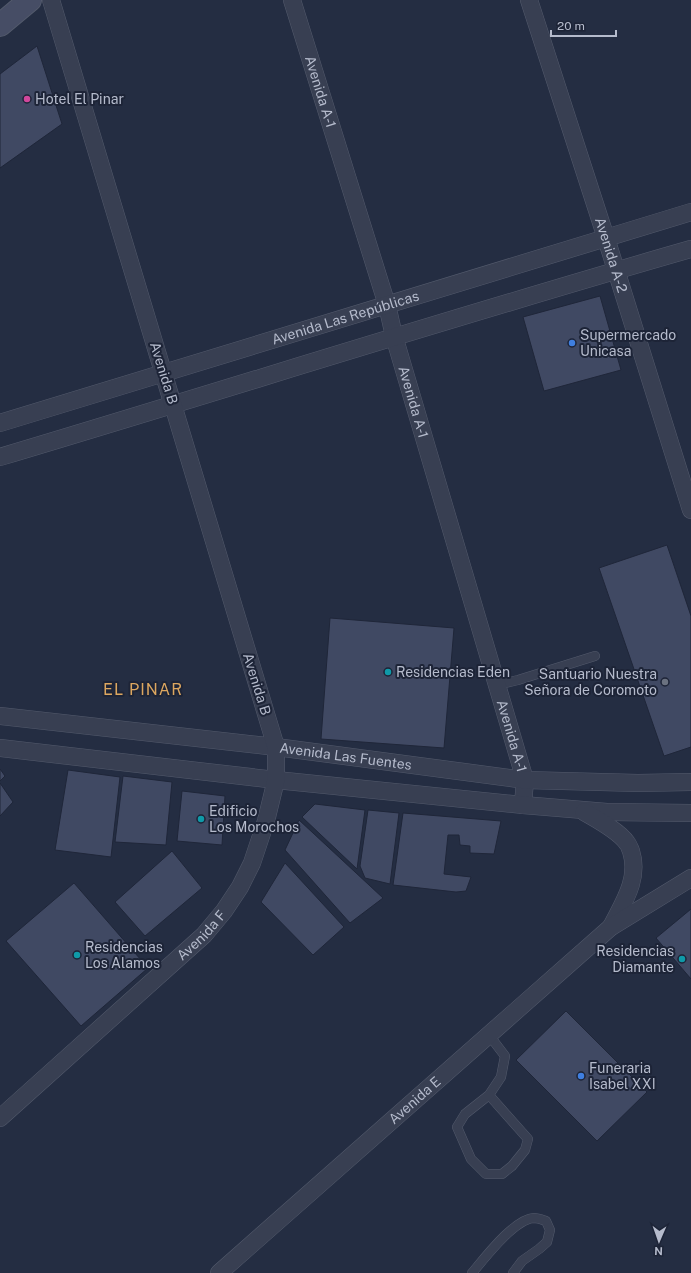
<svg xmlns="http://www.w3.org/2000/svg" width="691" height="1273" viewBox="0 0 691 1273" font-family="'Public Sans',sans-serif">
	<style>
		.building { fill: #404963; stroke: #1f2639 }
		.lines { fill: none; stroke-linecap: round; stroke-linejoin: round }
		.lane-casing { stroke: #535a6c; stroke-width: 10 }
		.street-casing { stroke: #535a6c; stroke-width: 18 }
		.secondary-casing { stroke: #535a6c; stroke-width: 24 }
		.lane { stroke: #383f52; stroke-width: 9 }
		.street { stroke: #383f52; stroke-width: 17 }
		.secondary { stroke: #464d65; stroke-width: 22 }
		.hotel-dot { fill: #d1479c; stroke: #1d2437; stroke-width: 1.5 }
		.shop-dot { fill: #3f7fe0; stroke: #1d2437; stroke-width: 1.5 }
		.culture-dot { fill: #0f9aa8; stroke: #1d2437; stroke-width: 1.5 }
		.worship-dot { fill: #6b7280; stroke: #1d2437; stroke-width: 1.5 }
		.labels { text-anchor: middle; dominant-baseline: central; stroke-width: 4; stroke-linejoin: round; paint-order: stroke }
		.street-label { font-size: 14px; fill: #b5bbcc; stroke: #1d2437 }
		.poi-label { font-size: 14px; fill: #b5bbcc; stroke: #1d2437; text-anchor: start }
		.quarter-label { font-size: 16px; letter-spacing: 1px; fill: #dda760; stroke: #1d2437 }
	</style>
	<rect width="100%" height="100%" fill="#242d42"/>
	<path class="building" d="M37 46 62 124 0 168V74Z
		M600 296 621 370 544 391 523 317Z
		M667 545 691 616V747L664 756 599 568Z
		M330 618 454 628 444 748 321 739Z
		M0 769 5 776 0 781Z
		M68 770 120 777 111 857 55 850Z
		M123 776 172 782 166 845 115 842Z
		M0 783 13 802 0 816Z
		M182 791 225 796 222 845 177 841Z
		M315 804 365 810 357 869 302 817Z
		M368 810 399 813 390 884 365 878 360 866Z
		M403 813 501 821 494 854 470 853V846L460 845 459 835H448L444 874 471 877 466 891 456 892 393 885Z
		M299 820 383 898 350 923 285 850Z
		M172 851 202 888 145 936 115 902Z
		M285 863 344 927 313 955 261 902Z
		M74 883 148 968 81 1026 6 941Z
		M691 909V979L656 938Z
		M566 1011 647 1092 597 1141 516 1060Z"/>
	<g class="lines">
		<g class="lane-casing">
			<path id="lane" d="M497 685 518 680 595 656
				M489 1035 505 1056 501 1077 489 1095 465 1114 457 1127 471 1159 486 1174H502L512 1166 525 1150 528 1139 489 1095
				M472 1273C484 1259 514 1219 534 1218 538 1218 543 1220 546 1221L550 1230 547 1242 539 1249 522 1261 513 1273"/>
		</g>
		<g class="street-casing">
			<g id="street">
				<path id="s1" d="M292 0 387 305 394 336 525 780 523 805"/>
				<path id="s2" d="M529 0 606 238 691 510"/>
				<path id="s3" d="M0 423 691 212"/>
				<path d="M0 457C231 388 460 315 691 249"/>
				<path id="s4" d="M0 716 276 747 525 780 638 783 691 782"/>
				<path d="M0 748 276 780 523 805 607 812 691 813"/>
				<path d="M584 812C596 819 619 831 627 843 629 845 630 849 631 851 640 879 623 903 611 927"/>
				<path id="s5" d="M0 1118 204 935 224 911 240 887 252 863 266 821 276 780V747L51 0"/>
				<path id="s6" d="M219 1273 611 927 691 878"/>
			</g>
		</g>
		<g class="secondary-casing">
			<path id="secondary" d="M0 25 30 0"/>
		</g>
		<use href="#lane" class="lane"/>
		<use href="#street" class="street"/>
		<use href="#secondary" class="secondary"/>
	</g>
	<circle class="hotel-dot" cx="27" cy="99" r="4"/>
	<g class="shop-dot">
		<circle cx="572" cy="343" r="4"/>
		<circle cx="581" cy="1076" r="4"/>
	</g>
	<g class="culture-dot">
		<circle cx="388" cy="672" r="4"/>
		<circle cx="201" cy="819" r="4"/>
		<circle cx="77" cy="955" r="4"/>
		<circle cx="682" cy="959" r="4"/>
	</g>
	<circle class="worship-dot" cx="665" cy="682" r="4"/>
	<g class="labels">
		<g class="street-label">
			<text stroke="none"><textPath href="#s1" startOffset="96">Avenida A-1</textPath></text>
			<text stroke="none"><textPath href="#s2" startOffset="268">Avenida A-2</textPath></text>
			<text stroke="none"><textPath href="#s3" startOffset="361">Avenida Las Repúblicas</textPath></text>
			<text transform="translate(164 373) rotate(73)">Avenida B</text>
			<text stroke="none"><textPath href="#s1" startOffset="420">Avenida A-1</textPath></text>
			<text transform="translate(257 684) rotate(73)">Avenida B</text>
			<text stroke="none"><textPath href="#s1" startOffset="768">Avenida A-1</textPath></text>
			<text stroke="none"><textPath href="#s4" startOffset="348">Avenida Las Fuentes</textPath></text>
			<text stroke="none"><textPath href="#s5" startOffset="272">Avenida F</textPath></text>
			<text stroke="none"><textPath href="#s6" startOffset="261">Avenida E</textPath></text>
		</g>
		<g class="poi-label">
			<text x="35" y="99">Hotel El Pinar</text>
			<text x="580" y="335">Supermercado<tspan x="580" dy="16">Unicasa</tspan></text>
			<text x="396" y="672">Residencias Eden</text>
			<text x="657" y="674" text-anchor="end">Santuario Nuestra<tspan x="657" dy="16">Señora de Coromoto</tspan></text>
			<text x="209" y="811">Edificio<tspan x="209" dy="16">Los Morochos</tspan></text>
			<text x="85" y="947">Residencias<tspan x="85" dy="16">Los Alamos</tspan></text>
			<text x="674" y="951" text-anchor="end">Residencias<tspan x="674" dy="16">Diamante</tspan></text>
			<text x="589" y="1068">Funeraria<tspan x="589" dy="16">Isabel XXI</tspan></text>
		</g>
		<g class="quarter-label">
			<text x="143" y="689">EL PINAR</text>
		</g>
	</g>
	<g transform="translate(659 1241) rotate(182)" stroke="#1d2437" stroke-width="3" paint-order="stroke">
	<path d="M0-3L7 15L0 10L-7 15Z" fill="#b5bbcc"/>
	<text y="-6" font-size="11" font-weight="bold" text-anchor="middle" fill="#b5bbcc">N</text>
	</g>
	<path d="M551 30v6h65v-6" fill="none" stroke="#b5bbcc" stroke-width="2"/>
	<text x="557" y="30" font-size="12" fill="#b5bbcc" stroke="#1d2437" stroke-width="3" paint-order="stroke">20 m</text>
</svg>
